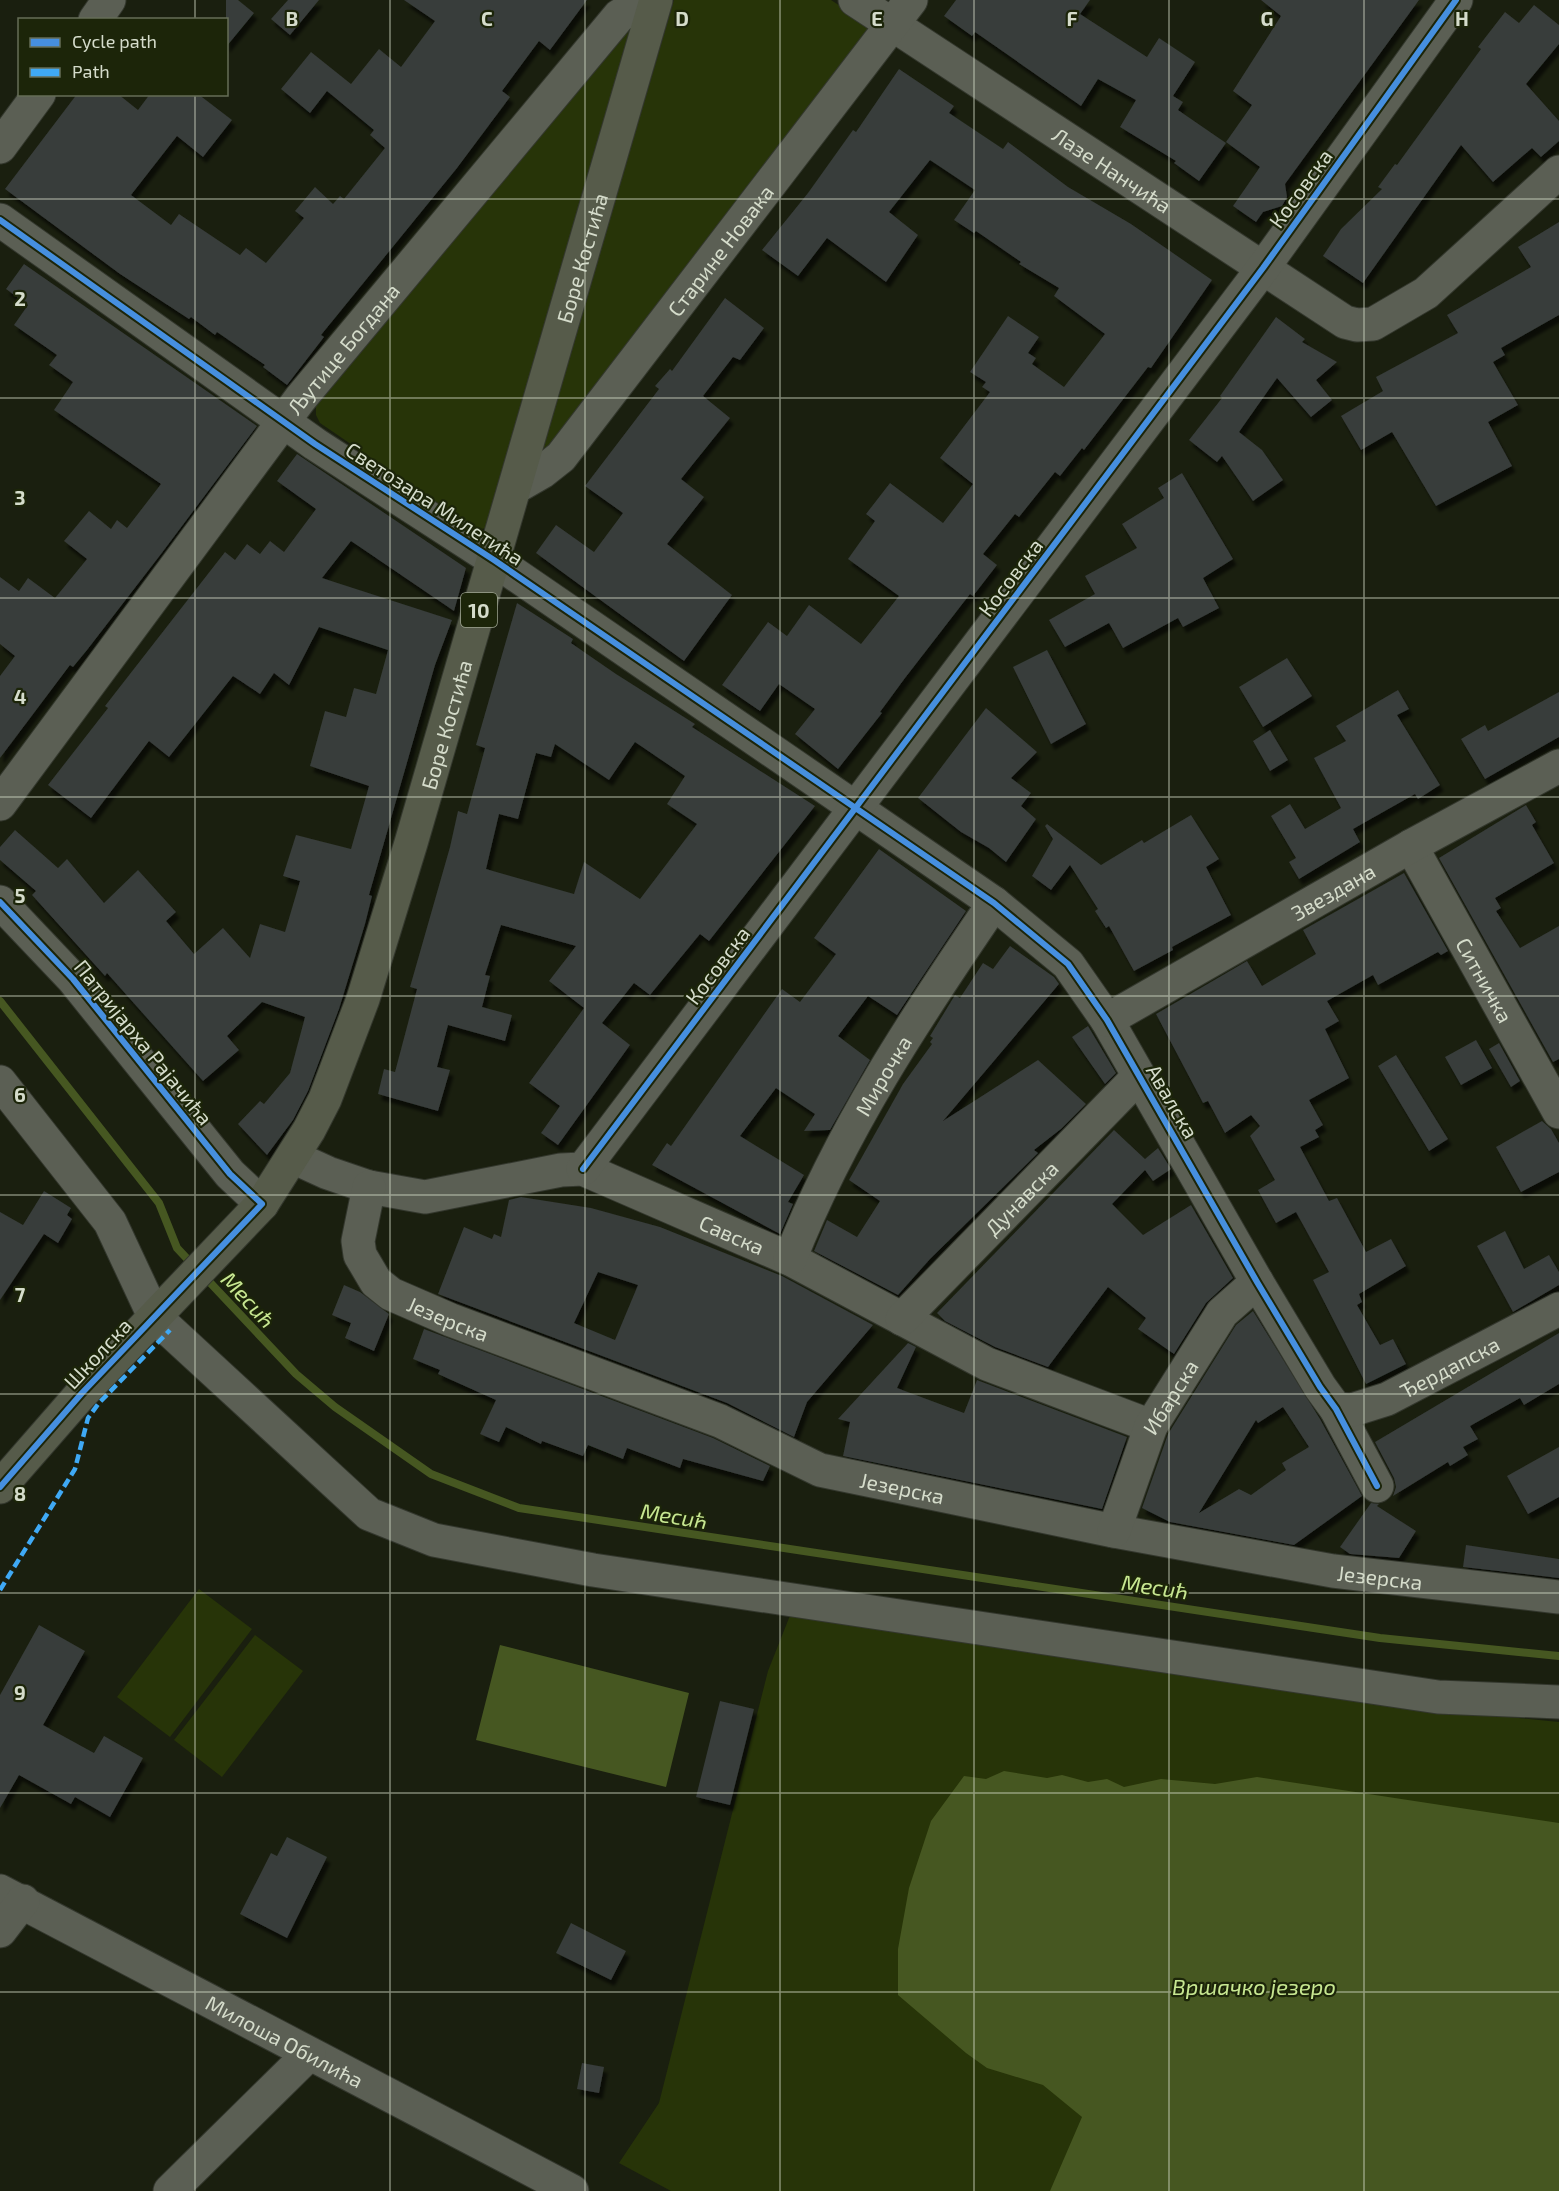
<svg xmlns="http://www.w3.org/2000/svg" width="1559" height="2191" viewBox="0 0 1559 2191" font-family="'Exo 2',sans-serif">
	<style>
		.green { fill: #273408 }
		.water { fill: #465721 }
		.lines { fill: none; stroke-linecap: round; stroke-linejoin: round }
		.stream { stroke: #465721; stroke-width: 8 }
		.building { fill: #373c3a; fill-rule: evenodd; filter: url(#shadow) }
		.minor-casing { stroke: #33372d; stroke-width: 35 }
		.major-casing { stroke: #33372d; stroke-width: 35 }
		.minor { stroke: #5b5f54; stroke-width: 33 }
		.major { stroke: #565b4a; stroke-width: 33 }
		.quiet { stroke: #3fa9f5; stroke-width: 4.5; stroke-dasharray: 9 4.5; stroke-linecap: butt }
		.cycleway-casing { stroke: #1c2509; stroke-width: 10 }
		.cycleway { stroke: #468fdf; stroke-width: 6 }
		.grid { fill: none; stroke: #d5dccb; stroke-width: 1.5; stroke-opacity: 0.55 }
		.labels { text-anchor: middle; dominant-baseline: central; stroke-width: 4.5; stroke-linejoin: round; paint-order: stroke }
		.shield { fill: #1c2509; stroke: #9ea591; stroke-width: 1.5 }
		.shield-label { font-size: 20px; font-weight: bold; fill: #d5dccb }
		.street-label { font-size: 21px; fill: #d5dccb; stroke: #1c2509 }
		.water-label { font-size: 22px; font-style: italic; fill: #c7e791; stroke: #1c2509 }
		.grid-label { font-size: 20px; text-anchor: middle; font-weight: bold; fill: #d5dccb; stroke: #1c2509; stroke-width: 4.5; stroke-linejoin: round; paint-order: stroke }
	</style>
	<defs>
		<filter id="shadow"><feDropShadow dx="3.5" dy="6" stdDeviation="1.5" flood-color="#0009"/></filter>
	</defs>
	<rect width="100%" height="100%" fill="#1a1f0f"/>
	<path class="green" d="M674 0H831L866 23 869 32 546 451 543 447Z
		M630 31 486 528 477 530 320 423 316 415V406L621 34Z
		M199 1589 252 1629 170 1737 117 1697Z
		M791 1613 1390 1705 1559 1722V2191H671L619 2163 659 2103 768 1671Z
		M255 1635 303 1671 222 1777 174 1740Z"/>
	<path class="water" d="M500 1645 689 1693 666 1787 476 1740Z
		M1004 1771 1047 1778 1062 1775 1088 1782 1107 1779 1124 1787 1161 1779 1215 1784 1257 1777 1559 1823V2191H1050L1082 2117 1043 2085 987 2068 966 2053 898 1995V1949L909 1888 931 1821 964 1776 986 1779Z"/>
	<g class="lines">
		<path class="stream" d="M0 1001 159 1203 177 1248 193 1265
			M202 1274 296 1374 335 1407 431 1474 519 1508 1380 1638 1559 1656"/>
	</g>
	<path class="building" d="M226 0H238L254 13 226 47Z
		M288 0H319L290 35 271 19Z
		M404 0H587L550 50 539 41 502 91 510 97 457 168 321 335 324 337 287 385 263 367 265 365 217 332 215 335 191 317 189 319 120 274 5 189 77 94H118L138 110 150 94H198L232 120 203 157 177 136 131 195 171 225 179 214 240 255 246 248 266 263 304 218 295 211 315 187 333 204 340 196 344 199 385 148 370 135 374 130 327 91 310 113 281 89 311 52 351 84 379 49 401 67 435 21Z
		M956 0H1090L1080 14 1147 57 1159 38 1195 62 1173 96 1183 102 1178 110 1226 143 1199 181 1174 163 1176 161 1120 127 1136 100 1098 79 1081 106 975 32 972 36 944 16Z
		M1261 0H1419L1285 184 1287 197 1282 206 1263 212 1256 222 1233 206 1260 167 1226 142 1252 105 1233 91 1281 16Z
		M1534 5 1559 25V44L1526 84 1559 121V141L1541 157 1532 148 1493 182 1461 145 1363 283 1323 256 1341 229 1382 189 1378 187 1395 164 1397 165 1481 49 1478 47 1505 12 1519 23Z
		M899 69 954 106 949 113 1003 149 1008 142 1068 187 1131 224 1212 280 1151 368 1148 367 1084 450 1082 448 1060 476 1055 472 1019 517 1015 514 983 554 997 565 973 596 970 594 905 678 880 712 882 713 838 769 795 734 815 709 779 684 760 711 722 685 768 622 787 636 809 605 861 644 899 596 848 559 875 521 866 514 890 483 943 523 973 484 940 458 990 392 982 387 986 382 970 372 1008 316 1039 337 1028 353 1036 358 1032 364 1064 387 1105 334 1054 296 1059 288 1019 264 1021 262 976 231 974 233 954 220 975 190 930 160 889 212 918 235 886 282 827 238 798 276 762 250 808 193 853 130 856 132Z
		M1559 222V315L1501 348 1505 355 1493 362 1518 405 1488 422 1512 466 1436 506 1392 432 1361 450 1341 416 1383 391 1376 377 1458 333 1447 315 1531 267 1518 247Z
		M24 264 257 426 161 554 87 650 73 667 70 665 0 758V676L15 656 0 644V577L19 591 28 578 55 598 87 559 64 541 89 511 111 529 117 520 127 528 161 484 54 410 73 382 49 365 57 355 14 325 28 305 6 289Z
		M725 298 764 328 740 360 733 357 703 396 730 418 681 479 704 497 667 544 732 595 684 661 536 553 556 525 594 552 623 513 585 486 659 389 655 386 670 369 672 371Z
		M1276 317 1305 339 1302 342 1337 362 1316 380 1332 400 1311 417 1277 378 1239 432 1262 450 1283 480 1253 501 1222 456 1217 462 1189 440 1222 398 1220 396Z
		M297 454 466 568 454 611 351 541 322 578 452 620 435 665 369 895 372 896 365 924 339 1009 308 1091 293 1120 267 1155 238 1124 260 1101 264 1104 290 1073 305 1017 262 1002 227 1036 239 1050 203 1081 107 973 105 976 32 895 36 891 0 860V847L15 830 58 868 67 859 104 903 138 870 176 912 166 921 194 954 223 928 250 958 260 924 285 932 300 881 283 876 296 835 351 849 369 786 310 766 325 711 346 717 354 688 376 694 388 650 319 627 289 685 274 673 260 694 233 676 169 757 149 741 91 818 48 785 108 708 105 706 225 552 235 560 247 544 260 554 270 541 284 552 316 509 277 481Z
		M1182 473 1233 559 1203 578 1219 608 1183 627 1178 618 1123 648 1109 623 1065 647 1049 620 1095 594 1085 576 1137 548 1122 524 1164 498 1158 488Z
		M517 603 573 639 571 643 616 674 695 724 692 727 815 806 709 941 700 934 650 995 634 983 602 1023 630 1045 558 1145 541 1133 560 1106 529 1083 584 1008 549 981 576 946 501 925 485 975 490 976 482 1007 512 1015 505 1041 448 1025 437 1067 450 1070 438 1111 378 1094 384 1069 395 1072 417 989 410 987 450 847 458 811 467 814 485 748 476 745ZM635 742 685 776 667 804 697 824 640 899 584 862 574 894 486 869 499 814 518 819 536 753 551 757 555 744 609 780Z
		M1047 650 1086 724 1051 744 1013 667Z
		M1287 658 1312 696 1263 727 1239 687Z
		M1398 690 1409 709 1397 715 1440 785 1418 799 1415 794 1353 829 1360 842 1299 879 1289 862 1296 858 1271 816 1290 804 1305 829 1341 808 1314 758 1346 741 1336 726Z
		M1559 692V737L1485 779 1461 739 1485 725 1488 731Z
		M986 708 1037 752 1011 778 1031 793 1021 806 1036 819 1006 862 989 848 961 832 918 798Z
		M1270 730 1288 760 1270 771 1253 741Z
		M1526 805 1536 822 1532 825 1554 863 1495 898 1501 908 1496 911 1520 948 1559 926V1059L1553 1062 1439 858Z
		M1191 815 1219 859 1206 867 1231 915 1172 947 1173 950 1134 971 1109 926 1106 928 1095 911 1098 909 1070 865 1051 890 1032 876 1053 839 1045 826 1047 824 1101 865 1142 840 1144 843Z
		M879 849 966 911 897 1015 868 996 838 1036 870 1060 830 1130 804 1131 815 1114 776 1088 740 1136 804 1175 788 1202 793 1204 780 1234 652 1165 667 1143 671 1146 782 989 800 1002 836 954 814 938Z
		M1404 873 1448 951 1441 955 1438 952 1378 985 1373 975 1327 1001 1339 1021 1325 1029 1349 1078 1309 1100 1323 1125 1315 1130 1319 1137 1300 1147 1329 1201 1337 1198 1366 1252 1391 1239 1406 1266 1359 1294 1362 1302 1357 1305 1380 1345 1393 1339 1406 1364 1366 1384 1313 1280 1329 1272 1296 1212 1276 1223 1258 1190 1275 1180 1250 1136 1260 1126 1251 1115 1225 1133 1208 1101 1203 1103 1156 1014 1247 961 1262 986 1316 954 1303 930Z
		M1010 946 1054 977 1059 984 943 1121 1038 1060 1086 1104 1061 1129 1034 1150 1038 1153 930 1259 898 1295 814 1251 827 1220 857 1237 880 1201 849 1180 903 1084 932 1044 930 1042 933 1038 930 1036 955 995 960 998 983 963 993 969Z
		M1088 1026 1116 1073 1105 1084 1072 1037Z
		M1476 1040 1492 1068 1461 1085 1445 1057Z
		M1499 1043 1520 1081 1511 1087 1489 1049Z
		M1396 1055 1448 1139 1429 1151 1378 1066Z
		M1542 1121 1551 1129 1559 1143V1172L1521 1192 1496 1147Z
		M1114 1130 1145 1159 1158 1148 1171 1169 1153 1181 1145 1170 1112 1204 1143 1235 1191 1205 1233 1278 1206 1303 1174 1354 1138 1329 1146 1318 1108 1287 1048 1367 995 1347 945 1321 937 1313Z
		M44 1191 71 1208 67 1215 72 1219 58 1243 44 1234 0 1300V1212L23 1225Z
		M521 1197 591 1208 660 1227 782 1276 873 1325 807 1402 794 1437 727 1403 438 1294 464 1227 492 1239 494 1234 501 1237 509 1200ZM598 1272 638 1285 615 1340 574 1323Z
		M1505 1231 1524 1269 1549 1255 1559 1272V1285L1513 1312 1477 1246Z
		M344 1285 360 1292 389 1314 374 1351 345 1338 351 1323 332 1315Z
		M1253 1311 1320 1419 1362 1496 1294 1545 1170 1522 1142 1508 1168 1434 1236 1325ZM1283 1407 1309 1447 1282 1463 1286 1470 1251 1495 1239 1489 1199 1513 1256 1420 1258 1423Z
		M424 1329 713 1438 770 1466 763 1481 683 1459 680 1468 627 1448 623 1459 588 1445 583 1456 542 1441 541 1444 506 1427 499 1442 480 1434 496 1400 438 1374 440 1370 413 1359Z
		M1559 1333V1384L1524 1405 1520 1398 1470 1426 1478 1439 1463 1447 1468 1455 1450 1466 1448 1462 1393 1496 1396 1487 1394 1478 1375 1442Z
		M908 1343 916 1347 897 1388 964 1413 977 1380 1127 1437 1102 1509 843 1456 850 1422 838 1419Z
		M1559 1447V1497L1528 1514 1507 1476Z
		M1371 1503 1379 1504 1377 1506 1416 1531 1399 1558 1350 1554 1340 1547Z
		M1466 1545 1559 1559V1578L1463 1567Z
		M39 1625 85 1651 43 1725 94 1753 104 1736 143 1758 110 1817 75 1797 71 1804 19 1775 0 1808V1695Z
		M720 1701 754 1709 730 1805 696 1797Z
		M287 1837 327 1857 287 1938 240 1914 271 1853 277 1856Z
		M571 1923 626 1951 611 1980 556 1953Z
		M582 2063 604 2067 599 2093 577 2089Z"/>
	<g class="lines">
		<g class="minor-casing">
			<g id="minor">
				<path id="s1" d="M855 0 1345 322 1357 325 1373 324 1426 293 1559 172"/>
				<path d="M95 20 109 0"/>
				<path d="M0 147 39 94"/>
				<path d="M0 220 315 444 494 560 994 903 1068 964 1107 1020 1257 1282 1320 1387 1336 1409 1377 1486"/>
				<path id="s2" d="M516 487 542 472 561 457 911 0"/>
				<path id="s3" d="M0 804 300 399 619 16 644 0"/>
				<path id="s4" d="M1411 846 1559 1112"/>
				<path d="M0 902 73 979 230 1174 262 1204"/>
				<path id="s5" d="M1107 1020 1411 846 1559 766"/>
				<path d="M0 1082 110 1222 154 1316 369 1514 434 1540 593 1570 1438 1697 1559 1702"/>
				<path id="s6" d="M293 1157 328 1173 369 1187 425 1197 561 1170 583 1169 790 1259 987 1364 1151 1426"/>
				<path d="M583 1169 1263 268 1456 0"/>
				<path id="s7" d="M369 1187 358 1241 360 1255 376 1282 391 1294 451 1320 720 1421 820 1470 1114 1531 1333 1571 1559 1597"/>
				<path id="s8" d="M790 1259C841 1130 916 1017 994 903"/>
				<path id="s9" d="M902 1319 1139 1076"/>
				<path id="s10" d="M1336 1409 1352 1410 1387 1399 1559 1309"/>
				<path id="s11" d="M1114 1531 1151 1426 1222 1313 1257 1282"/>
				<path id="s12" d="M0 1891 572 2191"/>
				<path d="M0 1931 23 1901"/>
				<path d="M170 2191 309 2054"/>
			</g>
		</g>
		<g class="major-casing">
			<g id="major">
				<path id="s13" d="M0 1487 82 1393 262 1204 309 1130 325 1099 363 999 411 843 656 0"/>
			</g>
		</g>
		<use href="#minor" class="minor"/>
		<use href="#major" class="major"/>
		<path class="quiet" d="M0 1590 75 1469 88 1418 99 1403 170 1330"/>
		<g class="cycleway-casing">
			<path id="cycleway" d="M0 220 315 444 494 560 994 903 1068 964 1107 1020 1257 1282 1320 1387 1336 1409 1377 1486
				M0 902 73 979 230 1174 262 1204 82 1393 0 1487
				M583 1169 1263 268 1456 0"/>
		</g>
		<use href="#cycleway" class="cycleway"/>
	</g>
	<path class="grid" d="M195 0V20M390 0V2191M585 0V2191M780 0V2191M974 0V2191M1169 0V2191M1364 0V2191M195 94V2191M0 199H1559M0 398H1559M0 598H1559M0 797H1559M0 996H1559M0 1195H1559M0 1394H1559M0 1593H1559M0 1793H1559M0 1992H1559"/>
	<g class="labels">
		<rect class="shield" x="461" y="593" width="36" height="34" rx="4.5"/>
		<g class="shield-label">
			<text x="479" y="610">10</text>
		</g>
		<g class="street-label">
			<text stroke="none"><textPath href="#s1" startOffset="308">Лазе Нанчића</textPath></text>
			<text transform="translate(1300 188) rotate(-54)">Косовска</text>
			<text stroke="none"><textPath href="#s2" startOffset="315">Старине Новака</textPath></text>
			<text stroke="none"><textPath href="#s13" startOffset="1388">Боре Костића</textPath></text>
			<text stroke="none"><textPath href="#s3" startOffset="570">Љутице Богдана</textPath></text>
			<text transform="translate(435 503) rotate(33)">Светозара Милетића</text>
			<text transform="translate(1010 577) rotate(-53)">Косовска</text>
			<text stroke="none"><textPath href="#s13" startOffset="902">Боре Костића</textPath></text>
			<text stroke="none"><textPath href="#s5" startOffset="260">Звездана</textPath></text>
			<text transform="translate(717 965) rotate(-53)">Косовска</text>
			<text stroke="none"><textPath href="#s4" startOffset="153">Ситничка</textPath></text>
			<text transform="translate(144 1042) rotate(51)">Патријарха Рајачића</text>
			<text stroke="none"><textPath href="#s8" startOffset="206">Мирочка</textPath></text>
			<text transform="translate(1173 1101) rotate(60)">Авалска</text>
			<text stroke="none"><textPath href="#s9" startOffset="170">Дунавска</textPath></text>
			<text stroke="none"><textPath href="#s6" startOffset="462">Савска</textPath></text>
			<text stroke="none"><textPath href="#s7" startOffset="182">Језерска</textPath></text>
			<text transform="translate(97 1353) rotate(-47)">Школска</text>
			<text stroke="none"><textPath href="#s10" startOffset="123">Ђердапска</textPath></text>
			<text stroke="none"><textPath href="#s11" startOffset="146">Ибарска</textPath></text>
			<text stroke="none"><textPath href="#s7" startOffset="668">Језерска</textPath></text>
			<text stroke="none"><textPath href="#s7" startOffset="1154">Језерска</textPath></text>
			<text stroke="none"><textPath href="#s12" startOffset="322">Милоша Обилића</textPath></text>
		</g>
		<g class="water-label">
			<text transform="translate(249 1299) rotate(47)">Месић</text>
			<text transform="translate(674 1515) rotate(9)">Месић</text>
			<text transform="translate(1155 1586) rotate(8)">Месић</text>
			<text x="1254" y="1986">Вршачко језеро</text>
		</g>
	</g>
	<g class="grid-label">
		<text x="292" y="26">B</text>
		<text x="487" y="26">C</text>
		<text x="682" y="26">D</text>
		<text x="877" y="26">E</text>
		<text x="1072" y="26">F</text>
		<text x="1267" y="26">G</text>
		<text x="1462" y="26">H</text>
		<text x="20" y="306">2</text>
		<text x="20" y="505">3</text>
		<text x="20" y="704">4</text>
		<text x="20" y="903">5</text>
		<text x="20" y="1102">6</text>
		<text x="20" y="1302">7</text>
		<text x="20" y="1501">8</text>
		<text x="20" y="1700">9</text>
	</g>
	<rect x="18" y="18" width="210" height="78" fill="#1c2509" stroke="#666e57" stroke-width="1.5"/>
	<rect x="30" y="38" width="30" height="9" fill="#468fdf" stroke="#666e57" stroke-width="1.5"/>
	<text x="72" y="48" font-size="18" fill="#d5dccb">Cycle path</text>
	<rect x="30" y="68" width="30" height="9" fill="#3fa9f5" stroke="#666e57" stroke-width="1.5"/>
	<text x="72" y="78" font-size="18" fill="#d5dccb">Path</text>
</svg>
